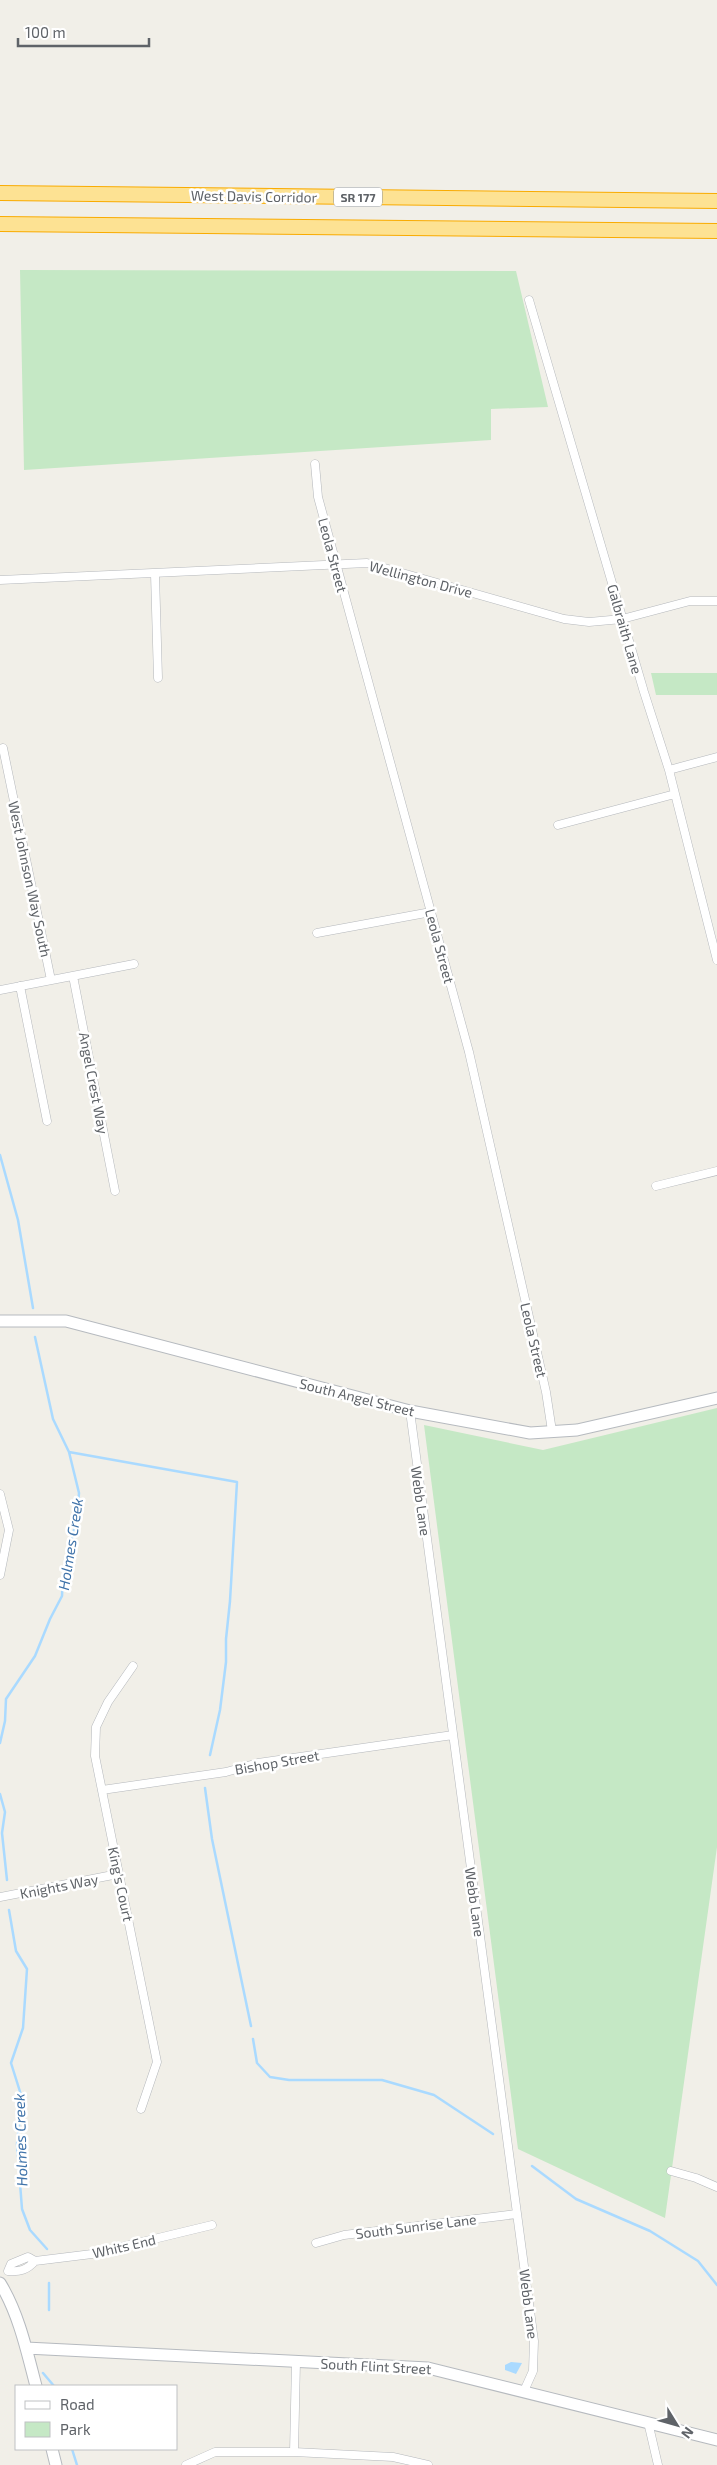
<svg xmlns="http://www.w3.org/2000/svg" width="717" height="2465" viewBox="0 0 717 2465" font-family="'Exo 2',sans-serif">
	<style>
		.green { fill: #c5e8c5 }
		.water { fill: #aadaff }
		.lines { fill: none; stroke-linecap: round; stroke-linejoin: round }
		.stream { stroke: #aadaff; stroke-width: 2.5 }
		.street-casing { stroke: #b5b8bc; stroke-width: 9 }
		.secondary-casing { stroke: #b6babf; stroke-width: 13 }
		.highway-casing { stroke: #f9ab00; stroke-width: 16 }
		.street { stroke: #fff; stroke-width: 8 }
		.secondary { stroke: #fff; stroke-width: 11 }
		.highway { stroke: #fde293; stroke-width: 14 }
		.labels { text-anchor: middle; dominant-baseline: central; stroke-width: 5; stroke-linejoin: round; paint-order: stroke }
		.shield { fill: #fff; stroke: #8f9295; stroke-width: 1 }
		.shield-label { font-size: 12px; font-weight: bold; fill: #5f6368 }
		.street-label { font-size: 14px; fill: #5f6368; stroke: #fff }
		.water-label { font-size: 15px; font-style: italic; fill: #4174aa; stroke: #fff }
	</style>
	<rect width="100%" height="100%" fill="#f1efe8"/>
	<path class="green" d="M20 270 516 271 548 407 491 409V440L24 470Z
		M651 673H717V695H656Z
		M717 1408V1847L665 2218 518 2149 424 1425 543 1450Z"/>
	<path class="water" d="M511 2362 522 2363 516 2374 505 2370V2365Z"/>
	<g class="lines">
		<path class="stream" d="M0 1155 18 1220 33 1308
			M69 1452 237 1482 230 1601 226 1639V1662L220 1710 210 1755
			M0 1743 5 1721 6 1699 35 1656 50 1619 62 1596 63 1575 77 1518 79 1493 69 1452 53 1419 35 1337
			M205 1788 212 1839 251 2026
			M0 1794 5 1812 2 1833 7 1880
			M9 1910 16 1951 27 1969 23 2028 11 2063 22 2098 17 2144 22 2209 30 2230 47 2249
			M253 2039 257 2063 270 2077 289 2080H382L434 2095 493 2134
			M532 2166 576 2199 650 2231 698 2261 717 2285
			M49 2310V2283
			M43 2373 54 2386
			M72 2449 77 2465"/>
		<g class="street-casing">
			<path id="street" d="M529 300 644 692 669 770 717 960
				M315 464 318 497 469 1052 546 1392 552 1431
				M155 574 158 678
				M0 580 367 563 564 619 589 622 622 619 690 601H717
				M3 748 51 980
				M669 770 717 757
				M558 825 675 794
				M317 933 431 912
				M73 976 115 1191
				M20 986 47 1121
				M0 990 134 964
				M656 1186 717 1171
				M410 1411 534 2341 533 2371 524 2391
				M0 1494 9 1530 0 1575
				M133 1666 108 1702 96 1727 95 1756 157 2062 141 2109
				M102 1790 226 1772 258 1763 453 1735
				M0 1897 118 1874
				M671 2171 696 2178 717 2187
				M316 2243 344 2235 517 2214
				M35 2261C27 2270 20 2272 8 2271L11 2264 28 2257 35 2261 92 2254 212 2225
				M648 2422 658 2465
				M294 2452 296 2362
				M186 2465 215 2452H294L393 2457 428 2465"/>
		</g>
		<g class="secondary-casing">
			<path id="secondary" d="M0 1321H66L410 1411 530 1433 577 1430 717 1398
				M0 2283C19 2314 27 2352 36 2386
				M26 2348 428 2368 717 2440
				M52 2449 56 2465"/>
		</g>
		<g class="highway-casing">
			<path id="highway" d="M0 193 717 201
				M0 224 717 231"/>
		</g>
		<use href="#street" class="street"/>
		<use href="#secondary" class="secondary"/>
		<use href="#highway" class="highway"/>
	</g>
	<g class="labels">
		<rect class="shield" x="334" y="187.5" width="48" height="19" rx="4"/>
		<g class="shield-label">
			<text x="358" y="197">SR 177</text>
		</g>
		<g class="street-label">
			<text transform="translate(254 196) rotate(1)">West Davis Corridor</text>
			<text transform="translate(333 555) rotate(75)">Leola Street</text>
			<text transform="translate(421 579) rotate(15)">Wellington Drive</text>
			<text transform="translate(625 629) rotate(74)">Galbraith Lane</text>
			<text transform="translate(30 879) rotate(78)">West Johnson Way South</text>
			<text transform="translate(440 946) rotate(75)">Leola Street</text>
			<text transform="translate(94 1083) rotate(79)">Angel Crest Way</text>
			<text transform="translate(534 1340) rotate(77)">Leola Street</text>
			<text transform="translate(357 1397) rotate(14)">South Angel Street</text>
			<text transform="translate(421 1501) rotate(82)">Webb Lane</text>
			<text transform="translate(277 1762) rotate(-10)">Bishop Street</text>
			<text transform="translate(121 1884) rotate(78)">King's Court</text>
			<text transform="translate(59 1886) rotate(-11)">Knights Way</text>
			<text transform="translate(475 1902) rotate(82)">Webb Lane</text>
			<text transform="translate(416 2226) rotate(-7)">South Sunrise Lane</text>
			<text transform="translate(124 2246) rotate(-13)">Whits End</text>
			<text transform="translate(529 2304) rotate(83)">Webb Lane</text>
			<text transform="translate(376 2366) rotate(3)">South Flint Street</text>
		</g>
		<g class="water-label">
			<text transform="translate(70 1544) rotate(-81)">Holmes Creek</text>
			<text transform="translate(20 2140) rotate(-92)">Holmes Creek</text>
		</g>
	</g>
	<rect x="15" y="2385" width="162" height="65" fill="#ffffff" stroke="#bfc1c3"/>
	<rect x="25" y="2401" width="25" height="8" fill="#ffffff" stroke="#bfc1c3"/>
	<text x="60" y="2410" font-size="15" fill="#5f6368">Road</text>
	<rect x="25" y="2422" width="25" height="15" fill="#c5e8c5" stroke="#bfc1c3"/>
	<text x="60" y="2435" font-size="15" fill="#5f6368">Park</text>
	<g transform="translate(677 2425) rotate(127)" stroke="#ffffff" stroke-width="4" paint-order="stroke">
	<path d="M0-4L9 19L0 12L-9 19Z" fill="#5f6368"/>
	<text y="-8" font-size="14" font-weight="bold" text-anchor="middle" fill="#5f6368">N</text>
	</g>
	<path d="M18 38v8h131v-8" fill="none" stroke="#5f6368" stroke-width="2.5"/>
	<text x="25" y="38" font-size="15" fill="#5f6368" stroke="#ffffff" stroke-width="4" paint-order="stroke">100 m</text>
</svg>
